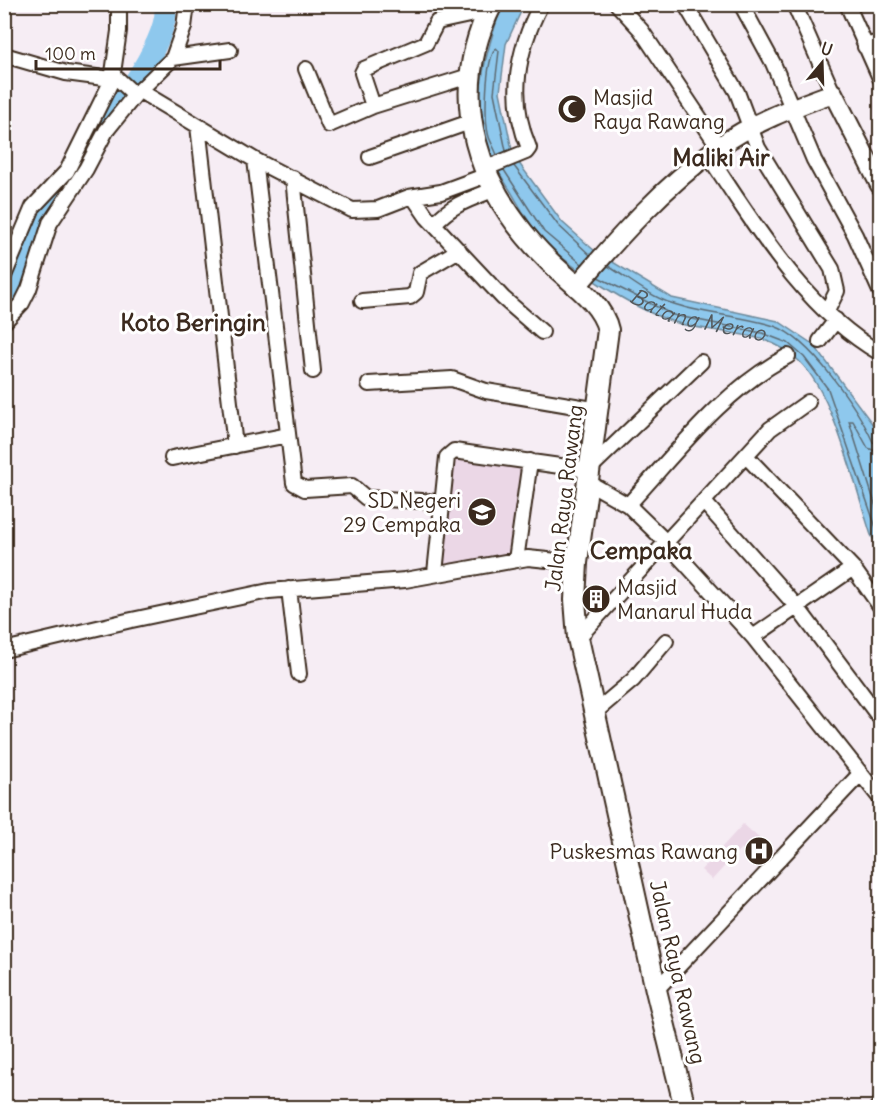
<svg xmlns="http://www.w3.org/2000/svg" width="885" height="1112" viewBox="0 0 885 1112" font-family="Delius,sans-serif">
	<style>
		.built { fill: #ebd7e6 }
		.water { fill: #8ec8ed; stroke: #6d899a; stroke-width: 1.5 }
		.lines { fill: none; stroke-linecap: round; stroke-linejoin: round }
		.shore { stroke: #5c6971; stroke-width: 1.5 }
		.river { stroke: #8ec8ed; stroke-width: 22 }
		.minor-casing { stroke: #3b2a1e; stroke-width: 18 }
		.tertiary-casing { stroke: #3b2a1e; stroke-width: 22 }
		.secondary-casing { stroke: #3b2a1e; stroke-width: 24 }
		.minor { stroke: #fff; stroke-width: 14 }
		.tertiary { stroke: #fff; stroke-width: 18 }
		.secondary { stroke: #fff; stroke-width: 20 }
		.labels { text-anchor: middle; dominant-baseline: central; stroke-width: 6; stroke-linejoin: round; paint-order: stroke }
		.poi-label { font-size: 21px; fill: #3b2a1e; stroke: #fff; text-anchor: start }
		.street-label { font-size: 21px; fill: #3b2a1e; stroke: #fff }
		.water-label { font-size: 22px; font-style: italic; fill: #54595c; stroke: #fff }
		.quarter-label { font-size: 24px; font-weight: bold; fill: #3b2a1e; stroke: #fff }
	</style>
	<rect width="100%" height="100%" fill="#f6edf4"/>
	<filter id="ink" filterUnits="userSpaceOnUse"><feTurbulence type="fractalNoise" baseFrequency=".0167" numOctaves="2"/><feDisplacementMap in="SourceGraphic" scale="12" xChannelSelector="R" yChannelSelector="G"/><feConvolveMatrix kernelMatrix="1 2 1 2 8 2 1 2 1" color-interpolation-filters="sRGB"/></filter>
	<g filter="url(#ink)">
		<path class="built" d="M451 455 525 464 513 560 439 569Z
			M743 824 778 855 764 869 741 848 712 880 701 870Z"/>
		<path class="water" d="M502 5H524L506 44 500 92 513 155 562 222 596 252 672 298 778 321 814 345 874 426 880 447V550L871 535C855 487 834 394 799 361 765 327 714 336 671 321 635 309 563 265 539 235 528 222 519 205 510 190 500 174 487 155 483 137 472 95 489 44 502 5Z"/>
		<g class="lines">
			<g class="shore">
				<path d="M497 155C495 149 491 143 489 137 484 121 485 60 496 48L499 51 494 93 506 151"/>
				<path d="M514 166 558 225 590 255"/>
				<path d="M504 170 544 232 582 264"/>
				<path d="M608 266C628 278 649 296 671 303 704 315 741 315 774 326 810 338 858 409 873 442L880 445"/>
				<path id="s1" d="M598 277 673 315 762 333 788 343 804 357 828 389 880 539"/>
				<path d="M880 453 868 448 853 421H849L880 520"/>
			</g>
			<path class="river" d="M4 304C14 280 28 229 41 210 69 169 174 50 165 4"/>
			<g class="minor-casing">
				<path id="minor" d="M617 4 641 30 719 147
					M685 4 737 92 758 148 832 269 837 291 827 311
					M741 4 773 63 814 160 855 235 880 291
					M794 4 833 93
					M847 4 880 78
					M865 47 880 41
					M4 55 66 73 119 80 135 95
					M173 58 230 50
					M306 69 329 125 373 106 469 76
					M140 91 255 160 352 210 378 209 409 197 441 192 487 175
					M373 106 362 73 364 69 426 43 437 22 488 11
					M198 126 235 446
					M708 155C755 225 805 310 880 353
					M370 157 470 122
					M255 160 294 483 305 489 352 486 366 498 440 502
					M484 169 526 152 529 148C508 98 517 51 541 4
					M293 178 313 371
					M414 198 427 217 503 298 542 332
					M434 224C451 205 470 199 493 190
					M4 276 33 207 67 171 112 80 119 31V4
					M362 301 410 297 416 292 420 273 459 250
					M4 322 22 303 29 289 50 223 86 169 106 131 135 95 173 58 184 27 187 4
					M820 341 836 320
					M369 384 452 379 486 391 599 410
					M747 457 853 568 880 606
					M172 458 288 435
					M586 481 628 505 665 541 753 637 880 798
					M704 502 797 607 880 718
					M628 505C676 453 724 389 788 356
					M516 560 530 461
					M435 573 447 457 454 451 588 470 701 362
					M289 589 299 674
					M753 637 853 568
					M578 638 770 429 808 402
					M4 650 127 621 269 591 405 580 528 558 577 563
					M594 713 633 680 666 641
					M656 990 860 774
					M877 1108 880 1104"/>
			</g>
			<g class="tertiary-casing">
				<path id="tertiary" d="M576 287C619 237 663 187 717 148 751 123 794 107 833 93L880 185"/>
			</g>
			<g class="secondary-casing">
				<path id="secondary" d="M492 4C444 99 478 191 549 261 569 281 602 302 608 330L577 563 575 600 578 638 656 990 685 1108"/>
			</g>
			<use href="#minor" class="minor"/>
			<use href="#tertiary" class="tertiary"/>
			<use href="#secondary" class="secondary"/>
		</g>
	</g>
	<defs>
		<g id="mosque-disc" transform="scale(1.5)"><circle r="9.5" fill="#3b2a1e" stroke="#fff"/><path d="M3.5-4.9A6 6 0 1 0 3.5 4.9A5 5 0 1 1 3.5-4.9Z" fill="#fff"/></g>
		<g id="school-disc" transform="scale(1.5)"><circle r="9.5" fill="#3b2a1e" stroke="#fff"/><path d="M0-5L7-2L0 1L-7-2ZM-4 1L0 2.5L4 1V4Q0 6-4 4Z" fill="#fff"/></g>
		<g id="building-disc" transform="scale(1.5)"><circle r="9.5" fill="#3b2a1e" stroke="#fff"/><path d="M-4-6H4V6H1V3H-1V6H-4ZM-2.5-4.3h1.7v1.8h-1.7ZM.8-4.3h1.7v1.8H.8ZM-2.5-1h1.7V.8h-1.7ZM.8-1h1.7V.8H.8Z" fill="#fff"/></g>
		<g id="hospital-disc" transform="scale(1.5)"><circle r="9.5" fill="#3b2a1e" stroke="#fff"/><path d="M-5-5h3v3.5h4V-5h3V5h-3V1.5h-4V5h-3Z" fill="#fff"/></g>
	</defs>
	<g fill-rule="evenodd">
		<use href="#mosque-disc" x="572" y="109"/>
		<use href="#school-disc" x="482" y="512"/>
		<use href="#building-disc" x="596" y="599"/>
		<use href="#hospital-disc" x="759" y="851"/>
	</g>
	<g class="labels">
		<g class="poi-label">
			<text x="593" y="97">Masjid<tspan x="593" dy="24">Raya Rawang</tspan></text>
			<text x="461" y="500" text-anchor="end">SD Negeri<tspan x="461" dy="24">29 Cempaka</tspan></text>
			<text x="617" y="587">Masjid<tspan x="617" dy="24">Manarul Huda</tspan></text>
			<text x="738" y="851" text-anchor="end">Puskesmas Rawang</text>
		</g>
		<g class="street-label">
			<text transform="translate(564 498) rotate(-83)">Jalan Raya Rawang</text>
			<text transform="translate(678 972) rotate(77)">Jalan Raya Rawang</text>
		</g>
		<g class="water-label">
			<text stroke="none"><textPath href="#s1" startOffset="108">Batang Merao</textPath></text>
		</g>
		<g class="quarter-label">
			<text x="721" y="157">Maliki Air</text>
			<text x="193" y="322">Koto Beringin</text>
			<text x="641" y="550">Cempaka</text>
		</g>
	</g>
	<rect width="885" height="1112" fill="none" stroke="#fff" stroke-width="24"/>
	<rect x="12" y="12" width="861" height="1088" fill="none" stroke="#3b2a1e" stroke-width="2" filter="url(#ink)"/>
	<g transform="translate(822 63) rotate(19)" stroke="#ffffff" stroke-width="4.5" paint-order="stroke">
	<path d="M0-4.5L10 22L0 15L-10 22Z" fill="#3b2a1e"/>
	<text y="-9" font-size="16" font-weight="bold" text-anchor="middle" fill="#3b2a1e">U</text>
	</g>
	<path d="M36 60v9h184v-9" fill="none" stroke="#3b2a1e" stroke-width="3"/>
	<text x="45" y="60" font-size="18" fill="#3b2a1e" stroke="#ffffff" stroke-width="4.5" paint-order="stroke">100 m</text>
</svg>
